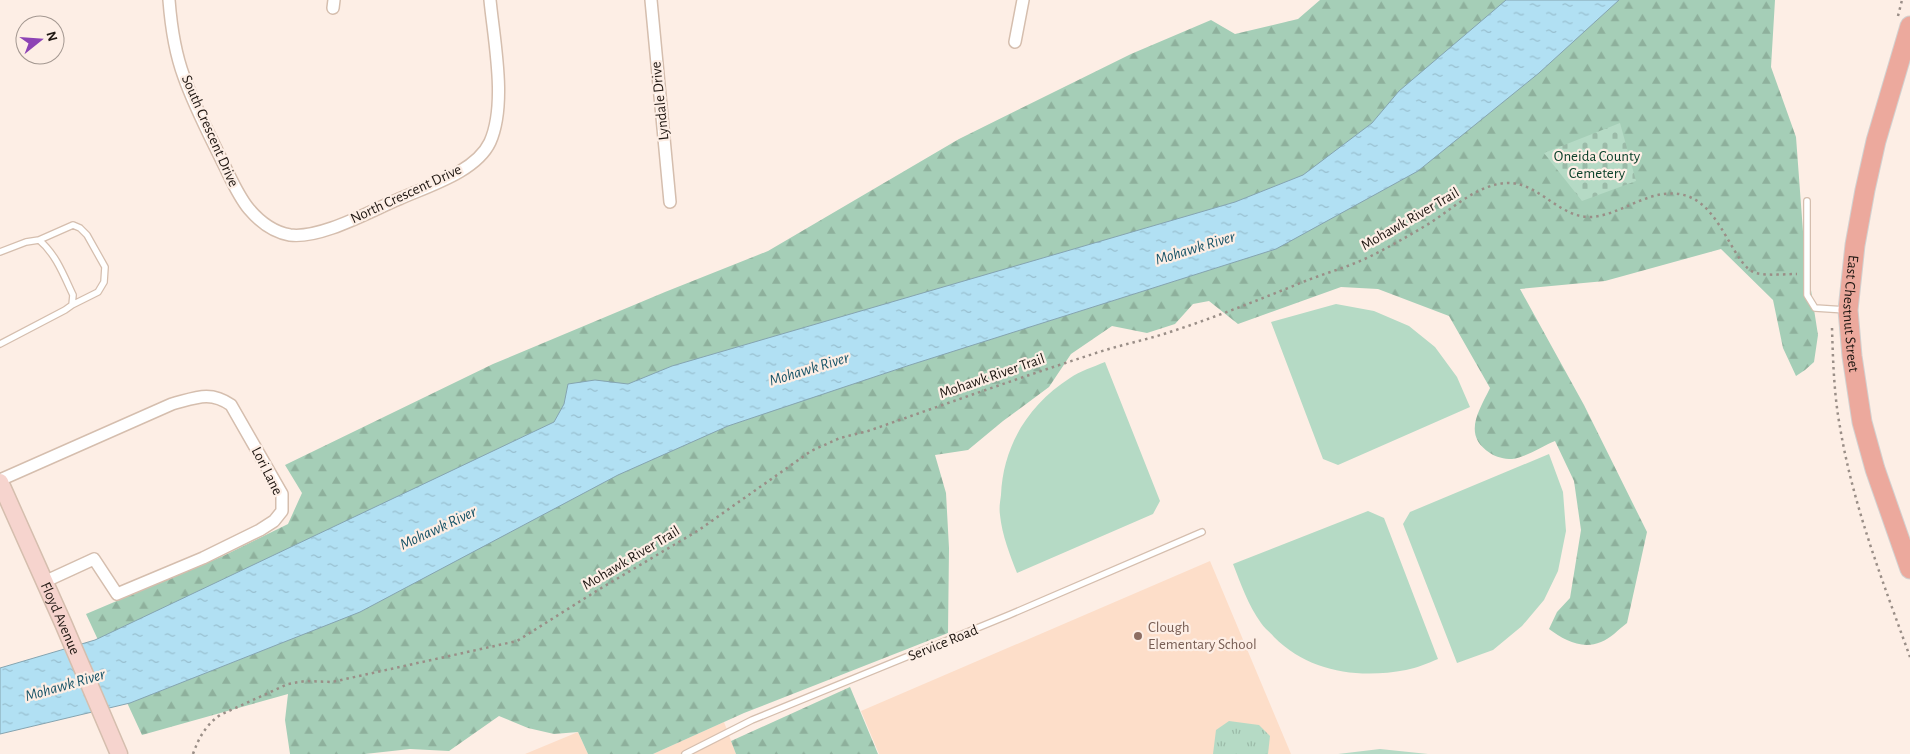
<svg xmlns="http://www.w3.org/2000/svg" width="1910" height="754" viewBox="0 0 1910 754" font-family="'Alegreya Sans',sans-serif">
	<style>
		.built { fill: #fddec9 }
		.forest { fill: url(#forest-firs) }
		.cemetery { fill: url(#cemetery-stones) }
		.park { fill: url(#park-tufts) }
		.garden { fill: #b5dac5 }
		.water { fill: url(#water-ripples); stroke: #85a4b0 }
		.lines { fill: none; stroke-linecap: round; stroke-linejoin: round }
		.lane-casing { stroke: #d5beae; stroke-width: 8 }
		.street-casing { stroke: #d5beae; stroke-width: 14 }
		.secondary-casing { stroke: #d5beae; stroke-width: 19 }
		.primary-casing { stroke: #d2d1d0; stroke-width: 21 }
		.path { stroke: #9a8e87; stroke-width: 2.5; stroke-dasharray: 2.5 4; stroke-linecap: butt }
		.lane { stroke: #fff; stroke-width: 5.5 }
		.street { stroke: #fff; stroke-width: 11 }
		.secondary { stroke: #f6d4ce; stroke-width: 16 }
		.primary { stroke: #eca99d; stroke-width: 19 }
		.education-dot { fill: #8d6e63; stroke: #fdeee5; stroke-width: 2 }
		.labels { text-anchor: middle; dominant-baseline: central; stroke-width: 4.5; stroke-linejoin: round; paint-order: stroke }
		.street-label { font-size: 15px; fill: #1f1712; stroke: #fdeee5 }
		.park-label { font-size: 15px; fill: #0c412b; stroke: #fdeee5 }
		.education-label { font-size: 15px; fill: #785e54; stroke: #fdeee5; text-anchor: start }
		.water-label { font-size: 16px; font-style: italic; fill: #185468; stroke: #fdeee5 }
	</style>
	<defs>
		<pattern id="forest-firs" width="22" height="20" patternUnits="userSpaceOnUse" patternTransform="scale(1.25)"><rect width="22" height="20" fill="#a5ceb7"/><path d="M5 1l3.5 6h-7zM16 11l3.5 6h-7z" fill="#8eb09c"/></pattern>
		<pattern id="cemetery-stones" width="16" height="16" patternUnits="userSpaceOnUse" patternTransform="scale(1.25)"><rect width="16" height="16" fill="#b5dac5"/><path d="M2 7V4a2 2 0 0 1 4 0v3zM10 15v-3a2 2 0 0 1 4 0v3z" fill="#9bbaa8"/></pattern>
		<pattern id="park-tufts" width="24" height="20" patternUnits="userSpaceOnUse" patternTransform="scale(1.25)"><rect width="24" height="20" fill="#b5dac5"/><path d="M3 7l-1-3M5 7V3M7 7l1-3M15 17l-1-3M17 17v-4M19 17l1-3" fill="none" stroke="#9bbaa8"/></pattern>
		<pattern id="water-ripples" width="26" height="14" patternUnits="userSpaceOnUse" patternTransform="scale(1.25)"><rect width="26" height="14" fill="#b1e0f3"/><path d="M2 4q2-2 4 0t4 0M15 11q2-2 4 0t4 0" fill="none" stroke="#98bfcf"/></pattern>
	</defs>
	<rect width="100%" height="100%" fill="#fdeee5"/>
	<path class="built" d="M1210 561 1291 754H879L861 711Z
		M724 722 736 754H653Z
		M578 732 588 754H525Z"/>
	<path class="forest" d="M1320 0H1775L1771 67 1796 137 1804 245 1818 335 1814 362 1805 370 1796 376 1783 348 1773 300 1721 249 1605 281 1520 289 1584 405 1647 532 1627 623C1619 629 1610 639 1601 642 1582 650 1564 640 1549 629L1557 612 1570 598 1581 530 1574 481 1555 441C1542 446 1527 457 1512 459 1504 459 1496 457 1490 453 1462 435 1479 411 1490 388L1449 316 1378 289 1341 287 1238 324 1209 301 1193 304 1175 324 1147 333 1112 326 1071 354 1049 387 1003 421 968 450 935 455 946 493 949 548 948 633 744 713 653 754H588L578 732 554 734 528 728 499 716 449 751 410 749 365 754H290L285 720 288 694 142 735 86 614 223 556 288 524 302 493 285 465 493 364 665 292 768 251 959 139 1131 54 1211 20 1235 34 1298 19Z
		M850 687 878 754H736L731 741Z"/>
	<path class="cemetery" d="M1620 123 1636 181 1582 201 1544 153Z"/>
	<path class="park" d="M1229 721 1259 725 1270 736 1268 754H1213L1216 730Z"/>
	<path class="garden" d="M1336 304 1374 311 1409 326 1435 347 1457 377 1470 407 1338 465 1323 459 1271 322Z
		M1105 362 1160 501 1153 514 1017 573C1010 555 1002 535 1000 515 999 508 1000 502 1001 495 1003 446 1028 405 1070 378 1080 371 1093 367 1105 362Z
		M1549 454 1563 492 1566 531 1558 571 1544 600 1522 626 1493 650 1457 663 1403 524 1410 512Z
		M1368 511 1384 518 1438 659C1428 663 1417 668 1406 670 1358 679 1309 672 1274 637 1270 632 1264 628 1261 623 1248 605 1241 584 1233 564Z
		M1380 749 1428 754H1338Z"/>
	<path class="water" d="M1506 0H1619L1539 73 1418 171 1276 249 907 366 728 426 618 475 360 612 130 703 0 734V668L95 640 554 422 564 404 568 384 595 380 628 384 672 366 1235 202 1303 175 1372 123 1399 91Z"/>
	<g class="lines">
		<g class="lane-casing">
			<path id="lane" d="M1807 201V295L1815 308 1846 310
				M39 240 73 225 80 228 87 235 105 267 104 282 98 292 72 305
				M0 252 26 242 39 240C56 254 64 276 73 295L72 305 65 310 0 344
				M685 754 752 720 1009 615 1202 532"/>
		</g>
		<g class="street-casing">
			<path id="street" d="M169 0C171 26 175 53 184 77 195 108 211 138 225 167 232 181 239 197 249 209 260 222 273 232 290 235 321 239 370 211 399 199 428 186 476 172 490 142 507 104 494 41 490 0
				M651 0 670 202
				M333 8 334 0
				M1015 42 1023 0
				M0 480 172 404C195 398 210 390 231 405L282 494V511L274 521 260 530 203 558 117 594 94 559 44 582"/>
		</g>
		<g class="secondary-casing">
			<g id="secondary">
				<path id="s1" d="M0 482 63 623 119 754"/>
			</g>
		</g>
		<g class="primary-casing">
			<g id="primary">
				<path id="s2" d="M1910 26 1876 141 1865 190 1855 245 1848 310 1852 356 1862 422 1875 469 1910 569"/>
			</g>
		</g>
		<path class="path" d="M1898 16 1902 0
			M1832 328C1833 361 1834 395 1840 427 1853 506 1883 582 1910 657
			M193 754C199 737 206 725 220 715L288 684 305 681 332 682 517 641 598 590 699 530 811 451 840 438 868 431C943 405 1018 378 1093 354 1119 345 1147 340 1173 331 1219 316 1263 298 1308 280 1329 272 1351 266 1371 256 1391 246 1410 235 1430 223 1452 209 1478 184 1507 183 1539 182 1559 218 1591 217 1624 215 1654 183 1690 197 1723 211 1734 267 1756 273 1769 276 1784 274 1797 274"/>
		<use href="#lane" class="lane"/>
		<use href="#street" class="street"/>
		<use href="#secondary" class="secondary"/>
		<use href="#primary" class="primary"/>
	</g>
	<circle class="education-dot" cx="1138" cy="636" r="5"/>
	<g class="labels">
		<g class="street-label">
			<text transform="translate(660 101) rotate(-96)">Lyndale Drive</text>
			<text transform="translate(210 131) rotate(66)">South Crescent Drive</text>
			<text transform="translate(406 194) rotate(-25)">North Crescent Drive</text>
			<text transform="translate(1410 219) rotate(-30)">Mohawk River Trail</text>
			<text stroke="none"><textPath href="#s2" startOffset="295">East Chestnut Street</textPath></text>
			<text transform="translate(992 376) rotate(-19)">Mohawk River Trail</text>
			<text transform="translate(267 471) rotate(63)">Lori Lane</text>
			<text transform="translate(631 558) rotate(-31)">Mohawk River Trail</text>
			<text stroke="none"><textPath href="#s1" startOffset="149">Floyd Avenue</textPath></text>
			<text transform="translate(943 643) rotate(-22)">Service Road</text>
		</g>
		<g class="park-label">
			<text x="1597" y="156">Oneida County<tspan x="1597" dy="17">Cemetery</tspan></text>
		</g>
		<g class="education-label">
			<text x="1148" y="627">Clough<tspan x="1148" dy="17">Elementary School</tspan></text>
		</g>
		<g class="water-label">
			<text transform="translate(1195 248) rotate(-17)">Mohawk River</text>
			<text transform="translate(809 369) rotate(-17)">Mohawk River</text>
			<text transform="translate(438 528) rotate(-25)">Mohawk River</text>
			<text transform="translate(65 685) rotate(-16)">Mohawk River</text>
		</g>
	</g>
	<g transform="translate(40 40) rotate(73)"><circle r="24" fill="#fdeee5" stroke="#a49891"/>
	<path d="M0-4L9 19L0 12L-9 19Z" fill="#8d43b5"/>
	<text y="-8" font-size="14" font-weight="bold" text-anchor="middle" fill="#1f1712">N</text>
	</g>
</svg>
